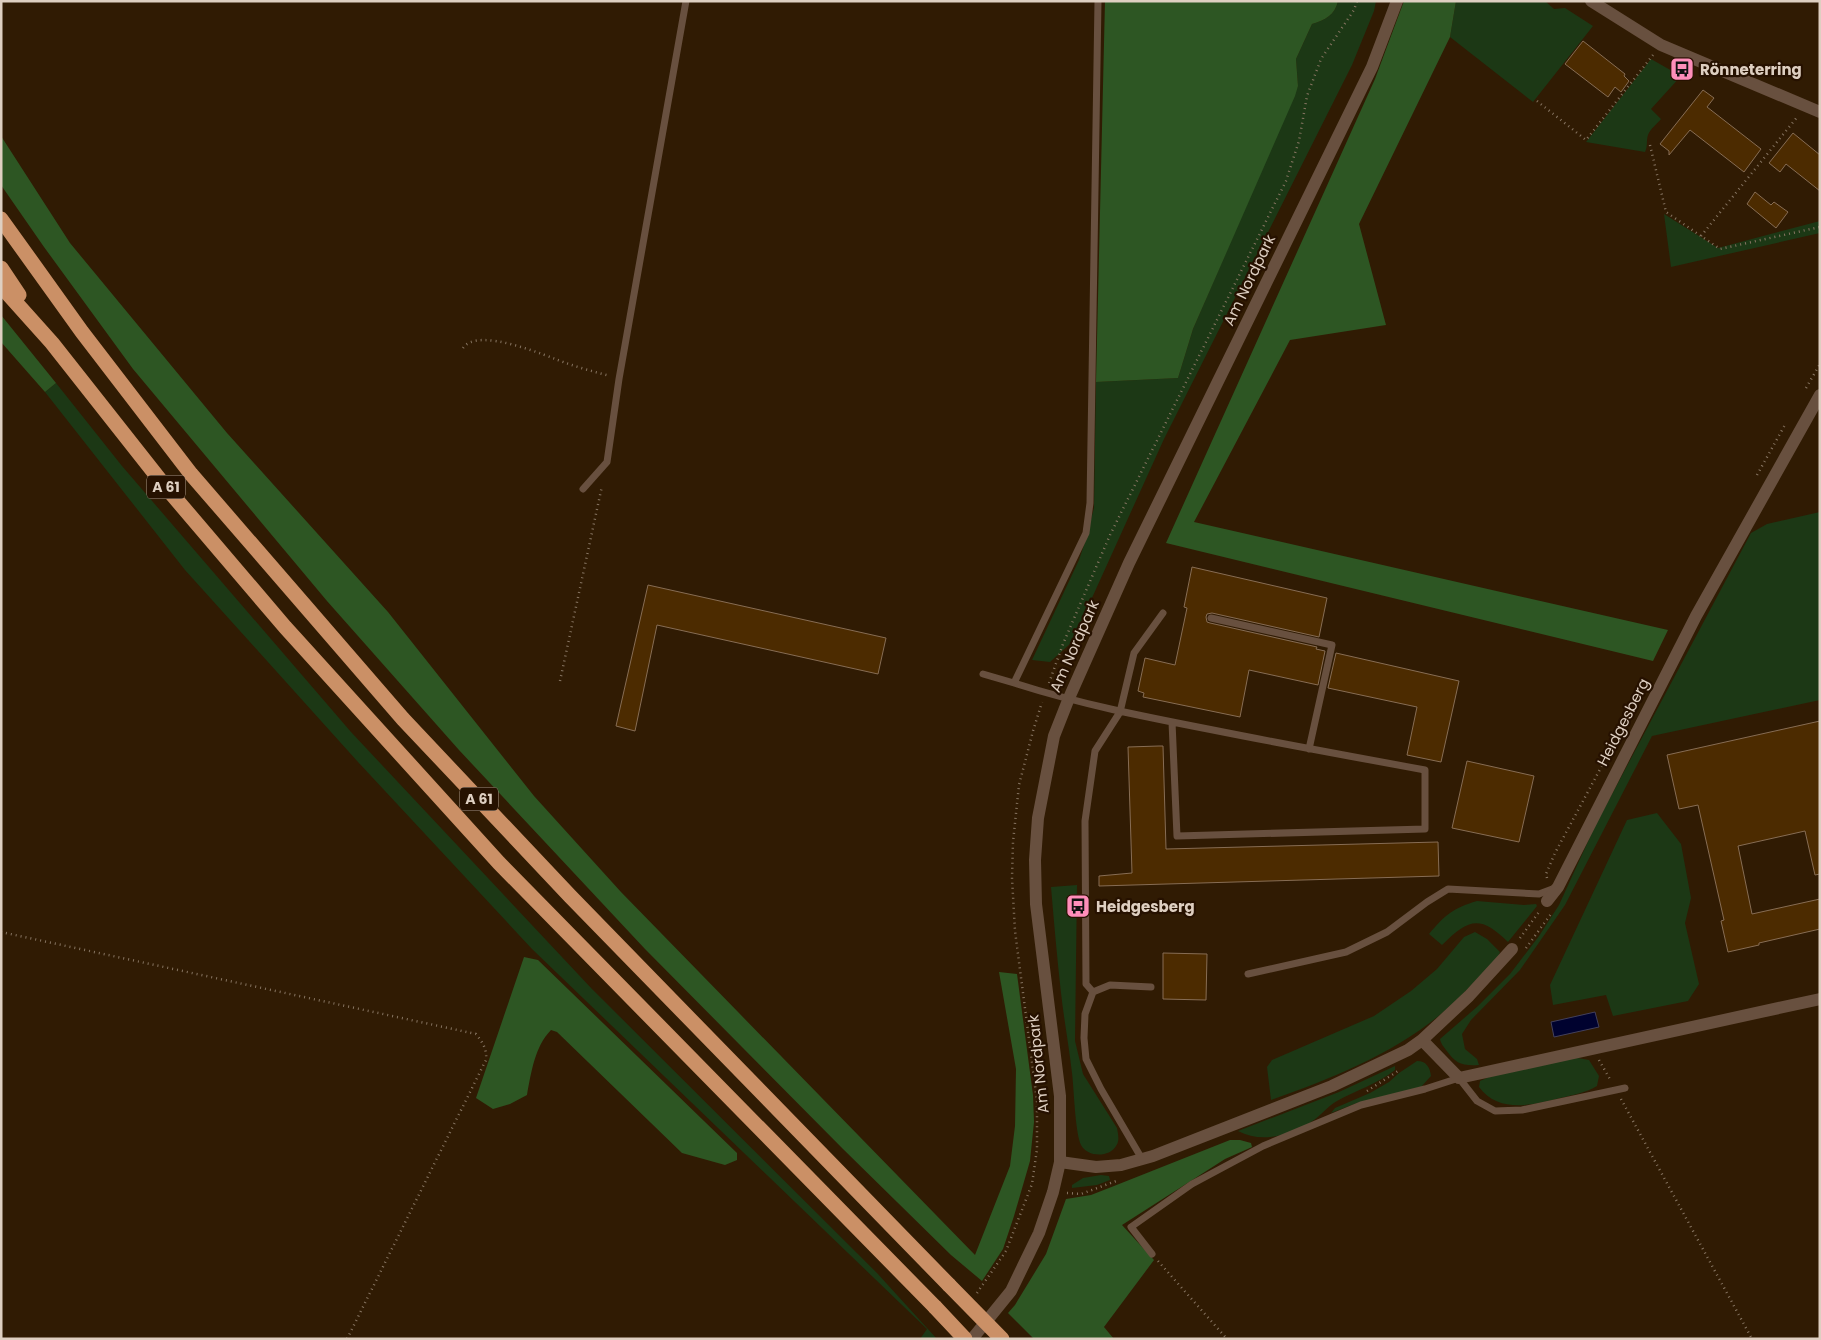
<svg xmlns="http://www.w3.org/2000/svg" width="1821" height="1340" viewBox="0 0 1821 1340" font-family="Poppins,sans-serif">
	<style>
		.green { fill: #1c3815 }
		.forest { fill: #2d5623 }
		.water { fill: #00022f; stroke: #43405b }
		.building { fill: #4c2b00; stroke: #876d54 }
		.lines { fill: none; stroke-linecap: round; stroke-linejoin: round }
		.path { stroke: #877562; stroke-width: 2.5; stroke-dasharray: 1 4; stroke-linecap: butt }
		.service { stroke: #68503f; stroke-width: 7 }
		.minor { stroke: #68503f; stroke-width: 12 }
		.tertiary { stroke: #68503f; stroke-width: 12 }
		.motorway { stroke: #cb9066; stroke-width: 15 }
		.motorway-bridge { stroke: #cb9066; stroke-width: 15 }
		.labels { text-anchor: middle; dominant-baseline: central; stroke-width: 4.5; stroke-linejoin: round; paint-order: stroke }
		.shield { fill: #261100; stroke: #a79687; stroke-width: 1 }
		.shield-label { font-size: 14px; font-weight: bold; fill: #decfc1 }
		.poi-label { font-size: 15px; font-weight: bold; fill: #decfc1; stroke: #261100; text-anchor: start }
		.street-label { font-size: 15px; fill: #decfc1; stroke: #261100 }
	</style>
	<rect width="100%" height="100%" fill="#301b03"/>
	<path class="green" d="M1338 1H1376L1374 11 1352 65 1164 439 1072 642 1050 662 1032 660 1079 560 1085 542 1094 508 1096 382 1178 378 1193 329 1298 86 1296 59 1312 24C1325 20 1335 15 1338 1Z
		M1456 1H1545L1554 9 1565 8 1593 26 1533 102 1450 37Z
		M1651 59 1681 76 1651 109 1661 119C1657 124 1650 129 1648 135 1646 141 1648 146 1645 152L1586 142Z
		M1664 214 1718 248 1820 221V233L1671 267Z
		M56 383 122 466 351 732 592 989 877 1273 937 1339H920L927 1329 532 949 358 762 185 570 45 392Z
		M1820 512V700L1652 736 1565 905 1520 970 1471 1020 1462 1034 1465 1049 1477 1059 1479 1065C1462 1066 1456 1064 1446 1050 1443 1046 1441 1044 1440 1039L1478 1006 1510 974 1539 936 1559 905 1595 826 1751 533 1767 524Z
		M1657 813 1681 844 1691 898 1685 923 1699 984 1688 1001 1613 1016 1606 995 1553 1005 1550 985 1627 820Z
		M1077 885 1075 1041 1083 1074 1117 1128C1118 1134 1120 1141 1116 1146 1109 1158 1087 1157 1081 1145 1075 1132 1074 1089 1072 1073 1069 1046 1064 1020 1061 993 1057 958 1054 922 1051 887Z
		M1477 901 1524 905 1536 904 1537 906 1508 942C1480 914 1468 919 1442 945L1429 934C1445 915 1453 908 1477 901Z
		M1475 932 1487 939 1500 952 1498 957C1481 974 1465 993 1447 1009 1396 1053 1333 1078 1271 1100L1267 1067 1272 1060 1374 1016 1411 991 1437 969 1464 937Z
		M1572 1057 1589 1060 1599 1076 1597 1086C1585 1093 1573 1095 1560 1098 1533 1105 1499 1114 1479 1087L1480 1081 1489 1077Z
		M1417 1061C1426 1061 1430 1067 1431 1076L1421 1087 1357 1103 1331 1113 1335 1108 1370 1093 1389 1082 1399 1073Z
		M1395 1066V1070C1377 1084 1357 1090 1337 1101 1328 1106 1322 1114 1314 1120 1292 1135 1262 1144 1238 1131L1339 1092Z
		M1101 1175 1109 1176 1110 1180 1097 1185 1072 1188V1185L1083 1178Z"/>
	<path class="forest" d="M1105 1H1338C1335 15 1325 20 1312 24L1296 59 1298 86 1295 96 1193 329 1178 378 1096 382Z
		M1404 1H1456L1450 37 1359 224 1386 325 1290 340 1194 522 1668 630 1653 661 1166 543 1375 79Z
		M1 136 70 243 227 433 388 612 534 796 621 892 975 1255 1010 1166 1015 1126 1016 1069 999 972 1017 974 1033 1095 1034 1122 1030 1161 1014 1216 1003 1249 982 1281 951 1255 843 1149 645 949 459 750 327 601 133 369 44 247 1 185Z
		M1 315 56 383 45 392 1 342Z
		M524 957 538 960 737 1153V1160L725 1165 682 1153 557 1032 551 1030C535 1046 531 1073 527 1095L510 1104 493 1109 476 1098Z
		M1230 1140H1240L1251 1143 1252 1147 1225 1159 1122 1225 1154 1260 1104 1327 1114 1339H1034L1008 1313 1015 1305 1046 1254 1066 1199 1091 1195 1114 1186Z"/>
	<path class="water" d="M1595 1012 1599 1027 1554 1037 1551 1022Z"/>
	<path class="building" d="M1583 41 1625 74 1624 76 1629 81 1621 92 1615 87 1608 97 1565 64Z
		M1703 90 1714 98 1707 107 1761 149 1744 172 1690 130 1669 155V151L1660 144Z
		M1793 133 1820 155V191L1786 164 1780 172 1769 163Z
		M1755 192 1771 205 1774 202 1788 212 1776 228 1747 204Z
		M1192 567 1327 598 1319 637 1212 613 1207 614 1206 617 1207 622 1210 623 1317 647 1316 649 1325 651 1318 685 1249 670 1240 717 1143 697 1144 693 1138 691 1145 658 1175 665 1187 608 1184 607Z
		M648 585 886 638 878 674 657 625 635 731 616 726Z
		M1336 653 1459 681 1441 762 1407 755 1417 707 1328 688Z
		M1820 721V874L1815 875 1805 831 1738 846 1752 914 1820 899V929L1759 943V945L1728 952 1721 921 1724 920 1698 805 1679 809 1667 755Z
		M1159 746H1163L1166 849 1438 842 1439 876 1099 886V876L1132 873 1128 747Z
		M1467 761 1534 776 1519 842 1452 828Z
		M1163 953 1207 954 1206 1000 1163 999Z"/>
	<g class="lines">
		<path class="path" d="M1537 101 1586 140 1653 55
			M1650 145 1666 212 1720 249 1820 227
			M1701 236 1798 116
			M463 348C478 326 546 356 566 363 580 368 595 372 610 376
			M1806 388 1820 364
			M1757 475 1786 423
			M560 681 602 486
			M1049 683 1063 644 1110 535 1286 181 1299 141 1307 96 1321 59 1354 10 1357 1
			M1547 878 1546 874 1555 853 1612 747
			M1 932 476 1034C483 1043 487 1049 486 1060L347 1339
			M1520 938 1539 912
			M1526 948 1551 914
			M1599 1060 1611 1081
			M1367 1091 1398 1071
			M1621 1099 1752 1339
			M1067 1193 1081 1194 1119 1180
			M1158 1261 1227 1339
			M977 1293 1006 1251 1032 1184 1037 1149V1101L1015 931 1012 878 1013 842 1019 785 1033 731 1042 702"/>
		<path class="service" d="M1098 1 1090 503 1086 533 1014 683C1079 704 1146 717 1213 730 1283 744 1354 757 1425 770V829L1177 836 1172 722
			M583 489 607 462 619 379 686 1
			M1211 618 1332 645 1309 749
			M983 674 1014 683
			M1248 974 1346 952 1387 932 1427 902 1448 889 1539 894 1555 888
			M1093 992 1086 984 1085 821 1095 751 1120 712 1134 653 1163 613
			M1142 1159 1101 1089 1086 1059 1084 1038 1085 1014 1093 992 1110 985 1151 987
			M1152 1254 1131 1227 1192 1184 1263 1146 1361 1105 1425 1089 1459 1078 1477 1101 1495 1111 1522 1110 1625 1088"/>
		<path class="minor" d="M1591 1 1661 45 1820 112
			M1547 901 1558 887 1696 616 1820 395
			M1422 1040 1459 1078 1820 999
			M1060 1162 1096 1167 1121 1165 1153 1156 1332 1086 1408 1050 1422 1040 1469 996 1512 949"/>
		<path class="tertiary" d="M972 1339 1011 1291 1039 1233 1053 1192 1060 1162V1096L1036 904 1035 860 1038 818 1054 736 1069 698 1129 563 1372 67 1397 1"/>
		<path class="motorway" d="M1 219 82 332 191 474 403 719 570 896 949 1285
			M1 268 19 295
			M1 286 52 343 164 485 285 627 499 863 935 1307"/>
		<path class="motorway-bridge" d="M949 1285 1002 1339
			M935 1307 965 1339"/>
	</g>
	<defs>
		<g id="bus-square" transform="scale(1.25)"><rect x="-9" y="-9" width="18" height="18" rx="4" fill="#ff8eba" stroke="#261100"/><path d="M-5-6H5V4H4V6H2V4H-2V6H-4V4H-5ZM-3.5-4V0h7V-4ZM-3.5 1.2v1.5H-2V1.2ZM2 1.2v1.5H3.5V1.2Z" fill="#111"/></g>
	</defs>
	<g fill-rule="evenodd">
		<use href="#bus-square" x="1682" y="69"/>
		<use href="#bus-square" x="1078" y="906"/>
	</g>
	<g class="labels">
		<g class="shield">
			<rect x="147" y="475.5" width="38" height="23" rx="4"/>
			<rect x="460" y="787.5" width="38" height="23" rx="4"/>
		</g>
		<g class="shield-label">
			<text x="166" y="487">A 61</text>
			<text x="479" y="799">A 61</text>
		</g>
		<g class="poi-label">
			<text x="1700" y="69">Rönneterring</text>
			<text x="1096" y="906">Heidgesberg</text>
		</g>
		<g class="street-label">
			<text transform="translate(1249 280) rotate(-64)">Am Nordpark</text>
			<text transform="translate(1074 646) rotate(-66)">Am Nordpark</text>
			<text transform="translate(1623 722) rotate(-63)">Heidgesberg</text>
			<text transform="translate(1038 1064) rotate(-96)">Am Nordpark</text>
		</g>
	</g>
	<rect width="1821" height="1340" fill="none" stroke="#decfc1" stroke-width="5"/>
</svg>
